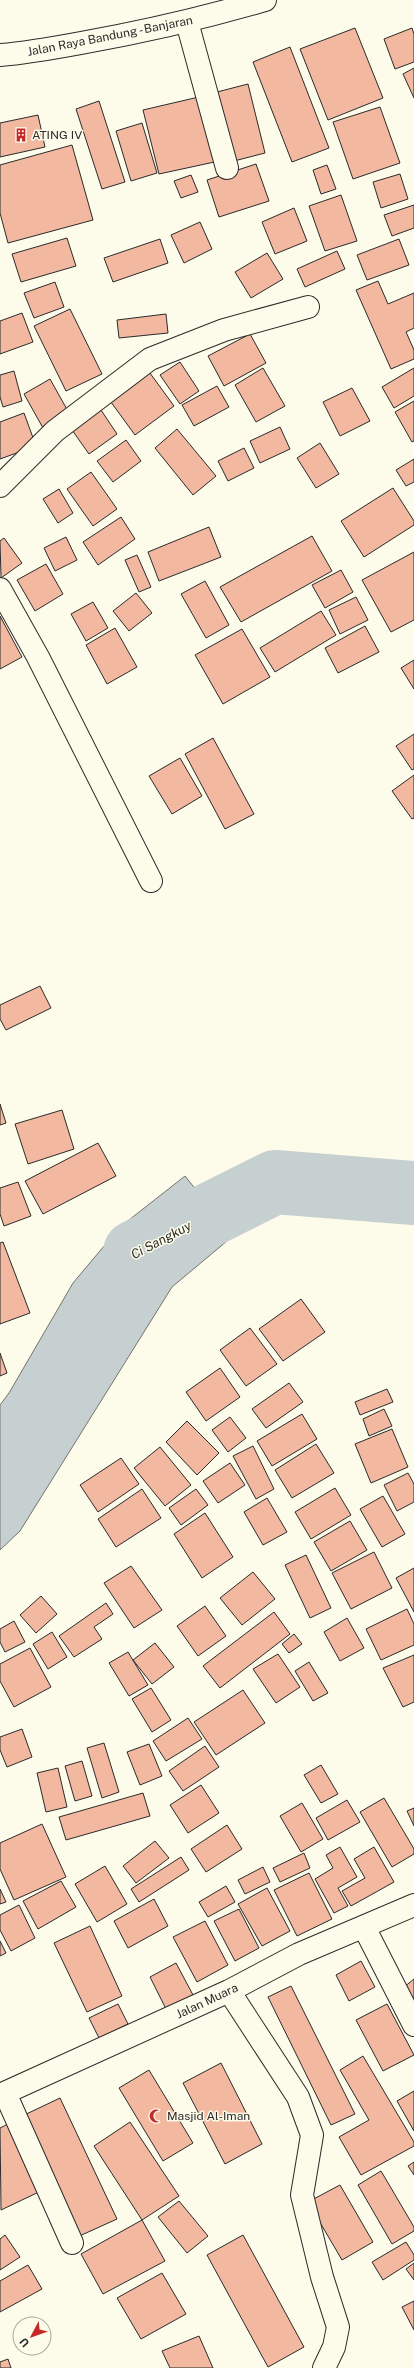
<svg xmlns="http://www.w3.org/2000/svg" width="414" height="2368" viewBox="0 0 414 2368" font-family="'Public Sans',sans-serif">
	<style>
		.water { fill: #c7d0d0; stroke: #74746e }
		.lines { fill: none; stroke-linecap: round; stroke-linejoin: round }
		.river { stroke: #c7d0d0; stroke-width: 64 }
		.building { fill: #f2b8a0; stroke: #2b2b2b }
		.minor-casing { stroke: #2b2b2b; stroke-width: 24 }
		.primary-casing { stroke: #2b2b2b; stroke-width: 24 }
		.minor { stroke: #fdfbea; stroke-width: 22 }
		.primary { stroke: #fdfbea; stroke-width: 22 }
		.labels { text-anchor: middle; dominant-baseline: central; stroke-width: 3; stroke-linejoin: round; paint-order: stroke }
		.street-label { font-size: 12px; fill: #2b2b2b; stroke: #fdfbea }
		.poi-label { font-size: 12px; fill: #2b2b2b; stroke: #fdfbea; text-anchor: start }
		.water-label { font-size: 13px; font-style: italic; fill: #2b2b2b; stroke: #fdfbea }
	</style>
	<rect width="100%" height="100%" fill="#fdfbea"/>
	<path class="water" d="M185 1176 233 1236 172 1287 20 1531 0 1550V1405L9 1393 73 1283 120 1227Z"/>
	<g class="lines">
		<path class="river" d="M135 1252 275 1182 414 1193"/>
	</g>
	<path class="building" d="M355 28 383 98 328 120 300 49Z
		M412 28 414 34V62L395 69 384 39Z
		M290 47 329 148 292 162 253 62Z
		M414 68V98L403 74Z
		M248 84 265 153 234 161 217 92Z
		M203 96 219 161 159 174 143 110Z
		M99 101 125 182 102 189 76 109Z
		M380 107 400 163 353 179 333 122Z
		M38 115 45 147 0 157V123Z
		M142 123 157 173 131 181 116 131Z
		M72 145 93 220 8 243 0 213V165Z
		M256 164 269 201 219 217 207 180Z
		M327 165 336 189 321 194 313 170Z
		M400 174 408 199 381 208 373 182Z
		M191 175 198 192 181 198 174 181Z
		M341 195 357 241 325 251 309 206Z
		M414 205V228L392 236 384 215Z
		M294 208 307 241 275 254 262 222Z
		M200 222 212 249 184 263 171 235Z
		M67 238 76 266 21 282 12 254Z
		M160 239 168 263 113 282 104 258Z
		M399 239 409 265 367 280 357 255Z
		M337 251 345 269 305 287 297 269Z
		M267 253 283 279 251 298 235 272Z
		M378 281 388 304 414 293V328L406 332 414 350V359L391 369 356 290Z
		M55 282 64 307 34 318 24 293Z
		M70 309 102 374 66 391 34 326Z
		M22 313 33 342 0 354V321Z
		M166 314 168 333 119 338 117 320Z
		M250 334 266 363 224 386 208 356Z
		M180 362 199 391 180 404 160 375Z
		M263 368 285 406 256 422 235 385Z
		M414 368V396L394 408 382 387Z
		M147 369 174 406 135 435 108 398Z
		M14 371 22 401 3 407 0 397V375Z
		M50 379 69 413 43 428 24 394Z
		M217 386 229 407 194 426 182 405Z
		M352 388 370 421 340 436 323 402Z
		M414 401V441L412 442 395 412Z
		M101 410 117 434 89 454 72 430Z
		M24 413 36 446 0 459V422Z
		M280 427 290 449 260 463 250 441Z
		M177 429 216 476 193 495 155 448Z
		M126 440 141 461 113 482 97 461Z
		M320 443 339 474 316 488 297 458Z
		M244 448 254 468 228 481 218 461Z
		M414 459V482L406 486 396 470Z
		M91 472 117 509 93 526 67 489Z
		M393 488 414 521V525L364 557 341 521Z
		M59 489 73 513 58 523 43 499Z
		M121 517 135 539 98 565 83 542Z
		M209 527 221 557 159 581 148 552Z
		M312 536 332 571 241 622 220 587Z
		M66 537 77 560 55 571 44 548Z
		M4 538 22 563 1 578 0 541Z
		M414 552V620L391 632 362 580Z
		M137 555 151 587 139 592 125 560Z
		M46 564 63 594 35 611 17 580Z
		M341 570 353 592 325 608 312 585Z
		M205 581 229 625 206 638 181 594Z
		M136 593 152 613 129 631 113 611Z
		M356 597 368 620 340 634 329 610Z
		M93 602 108 628 86 641 71 614Z
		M321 611 336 635 275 672 260 648Z
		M0 616 22 657 0 669Z
		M365 626 379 652 338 673 325 648Z
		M115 628 137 667 107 684 86 645Z
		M242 629 270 677 223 704 195 655Z
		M414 660V689L401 668Z
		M414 734V769L412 770 396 746Z
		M213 738 254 814 225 829 185 754Z
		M180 758 202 796 172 814 149 776Z
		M414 775V818L412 819 392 791Z
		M40 986 51 1008 6 1030 0 1019V1005Z
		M0 1104 6 1123 0 1125Z
		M62 1110 74 1149 28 1164 15 1124Z
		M98 1143 116 1176 43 1214 25 1181Z
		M18 1182 31 1216 4 1226 0 1214V1188Z
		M3 1242 30 1313 0 1324V1243Z
		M301 1299 325 1332 283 1361 259 1329Z
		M250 1328 277 1364 246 1386 220 1350Z
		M0 1353 7 1373 0 1376Z
		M220 1368 240 1397 206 1421 186 1392Z
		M289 1383 303 1402 266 1428 252 1409Z
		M387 1389 393 1402 360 1415 355 1402Z
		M384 1409 392 1426 369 1436 363 1419Z
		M302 1414 317 1439 272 1466 257 1441Z
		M230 1417 246 1438 228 1452 212 1430Z
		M187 1421 219 1453 197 1475 166 1442Z
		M392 1429 408 1467 371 1483 355 1444Z
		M316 1444 334 1473 292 1498 275 1470Z
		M253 1446 274 1489 256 1499 233 1456Z
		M160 1447 191 1485 165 1506 134 1468Z
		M121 1458 139 1484 98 1512 80 1485Z
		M230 1463 245 1485 218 1503 203 1481Z
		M408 1473 414 1484V1502L397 1511 384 1485Z
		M335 1488 351 1515 311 1539 295 1512Z
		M142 1489 161 1518 116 1547 98 1519Z
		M196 1489 208 1505 181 1525 169 1508Z
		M383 1496 405 1534 382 1547 360 1509Z
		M267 1498 287 1532 263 1545 244 1512Z
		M205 1513 233 1557 202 1578 174 1534Z
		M350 1521 367 1550 331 1571 314 1542Z
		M374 1552 392 1588 351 1609 332 1573Z
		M306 1555 331 1608 310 1618 285 1565Z
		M131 1566 162 1610 134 1628 104 1583Z
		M414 1568V1612L396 1578Z
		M253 1572 275 1599 242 1625 220 1598Z
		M41 1596 57 1614 36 1633 20 1615Z
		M106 1603 113 1614 94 1627 102 1639 74 1657 59 1636Z
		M205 1606 226 1636 198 1656 177 1626Z
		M407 1609 414 1624V1645L381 1660 366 1629Z
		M274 1612 290 1634 220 1688 203 1666Z
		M347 1618 364 1648 340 1661 324 1632Z
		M14 1621 25 1642 5 1652 0 1642V1629Z
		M52 1632 67 1657 48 1669 33 1644Z
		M294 1634 302 1644 289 1653 282 1644Z
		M155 1643 174 1667 152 1684 133 1660Z
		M30 1648 51 1687 14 1707 0 1681V1664Z
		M128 1652 148 1685 129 1696 109 1663Z
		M278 1654 300 1687 276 1703 253 1669Z
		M414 1655V1702L403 1707 383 1668Z
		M309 1662 328 1693 313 1701 295 1671Z
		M151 1688 171 1720 152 1732 132 1699Z
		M243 1690 265 1723 216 1755 194 1722Z
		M188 1718 202 1739 166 1761 153 1741Z
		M22 1729 32 1757 7 1767 0 1750V1737Z
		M104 1743 119 1792 102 1798 87 1748Z
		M149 1744 162 1776 140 1785 127 1752Z
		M205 1746 219 1767 183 1791 169 1771Z
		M82 1761 92 1796 75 1801 65 1766Z
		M321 1765 338 1794 321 1803 304 1775Z
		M58 1768 67 1807 46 1812 37 1773Z
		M201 1785 219 1813 188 1833 170 1805Z
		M143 1793 150 1816 66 1840 59 1817Z
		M384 1798 414 1849V1854L392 1867 360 1812Z
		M347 1800 360 1822 328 1840 316 1818Z
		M302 1803 323 1839 301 1852 280 1816Z
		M414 1808V1826L407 1811Z
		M42 1824 66 1877 14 1900 0 1869V1843Z
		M227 1825 242 1849 206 1872 191 1849Z
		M155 1841 169 1858 136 1883 123 1866Z
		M340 1847 357 1877 338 1888 348 1906 334 1913 315 1879 333 1868 326 1855Z
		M374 1847 394 1882 351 1906 342 1891 365 1878 354 1859Z
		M304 1853 310 1868 280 1882 273 1868Z
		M181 1857 189 1870 139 1902 131 1889Z
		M105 1866 127 1904 97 1922 75 1884Z
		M263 1867 270 1882 245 1894 238 1880Z
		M309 1873 332 1919 297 1936 274 1890Z
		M61 1881 76 1907 38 1929 23 1901Z
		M226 1886 235 1902 208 1917 199 1902Z
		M267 1888 290 1931 262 1946 238 1904Z
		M0 1889 6 1902 0 1904Z
		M154 1899 168 1926 128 1948 114 1921Z
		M19 1905 35 1938 11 1951 0 1930V1915Z
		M239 1909 259 1948 235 1961 214 1921Z
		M205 1921 228 1965 197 1982 173 1937Z
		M90 1926 122 1996 87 2012 54 1943Z
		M0 1941 6 1953 0 1956Z
		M361 1961 375 1987 349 2001 336 1975Z
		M176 1963 193 1995 166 2009 150 1977Z
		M414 1979V2013L398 1992Z
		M291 1986 355 2114 331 2125 268 1997Z
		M118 2004 128 2024 99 2038 89 2018Z
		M387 2004 414 2055 383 2071 356 2020Z
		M363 2056 414 2142V2146L361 2175 339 2137 369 2120 340 2070Z
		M221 2063 262 2144 225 2164 183 2083Z
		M149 2070 193 2143 163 2161 119 2088Z
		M414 2091V2131L397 2101Z
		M60 2098 117 2219 75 2238 18 2118Z
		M130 2122 179 2196 142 2220 94 2146Z
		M8 2124 41 2191 1 2210 0 2128Z
		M414 2162V2175L408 2166Z
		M381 2171 414 2227V2231L392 2244 358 2185Z
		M340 2185 373 2242 342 2260 308 2202Z
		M179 2201 208 2236 187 2253 158 2217Z
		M142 2220 165 2261 103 2294 81 2254Z
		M5 2235 20 2257 0 2270V2239Z
		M243 2235 304 2347 268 2367 207 2255Z
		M406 2242 414 2255V2260L383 2280 372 2262Z
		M414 2263V2280L406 2269Z
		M28 2265 42 2289 0 2312V2281Z
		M162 2273 186 2314 141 2339 117 2298Z
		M414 2301V2330L402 2307Z
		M199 2336 213 2368H170L162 2351Z
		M8 2359 11 2368H0V2362Z"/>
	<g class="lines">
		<g class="minor-casing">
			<path id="minor" d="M187 22 227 168
				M0 486 55 431 150 359 224 330 308 307
				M0 589 38 657 151 881
				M364 1927 414 2025
				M229 1991 298 2097 312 2135 302 2195 322 2277 338 2327 334 2347 324 2368
				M5 2093 72 2243
				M0 2095 229 1991 299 1954 414 1905"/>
		</g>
		<g class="primary-casing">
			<path id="primary" d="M0 55C27 53 54 48 81 43 143 32 204 18 265 0"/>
		</g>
		<use href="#minor" class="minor"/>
		<use href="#primary" class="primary"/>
	</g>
	<defs>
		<g id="building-bare" transform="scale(1.08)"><path d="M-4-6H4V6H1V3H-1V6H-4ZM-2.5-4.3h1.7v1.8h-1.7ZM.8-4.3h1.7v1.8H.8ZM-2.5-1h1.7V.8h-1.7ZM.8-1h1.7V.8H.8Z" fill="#c62828" stroke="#fdfbea" stroke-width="2.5" paint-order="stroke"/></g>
		<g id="mosque-bare" transform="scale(1.08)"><path d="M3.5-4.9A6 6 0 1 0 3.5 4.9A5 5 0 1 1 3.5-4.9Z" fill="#c62828" stroke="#fdfbea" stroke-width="2.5" paint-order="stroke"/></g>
	</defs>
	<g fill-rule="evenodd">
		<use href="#building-bare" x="21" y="135"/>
		<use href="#mosque-bare" x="156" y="2116"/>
	</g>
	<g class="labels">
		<g class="street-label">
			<text transform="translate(110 36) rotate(-11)">Jalan Raya Bandung - Banjaran</text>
			<text transform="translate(207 2001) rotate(-25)">Jalan Muara</text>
		</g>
		<g class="poi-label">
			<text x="32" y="135">ATING IV</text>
			<text x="167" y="2116">Masjid Al-Iman</text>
		</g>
		<g class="water-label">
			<text transform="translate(161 1240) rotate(-28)">Ci Sangkuy</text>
		</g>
	</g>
	<g transform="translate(32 2336) rotate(229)"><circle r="19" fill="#fdfbea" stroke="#a9a89e"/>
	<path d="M0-3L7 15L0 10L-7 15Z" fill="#c62828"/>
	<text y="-6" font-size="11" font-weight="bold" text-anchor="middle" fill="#2b2b2b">U</text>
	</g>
</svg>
